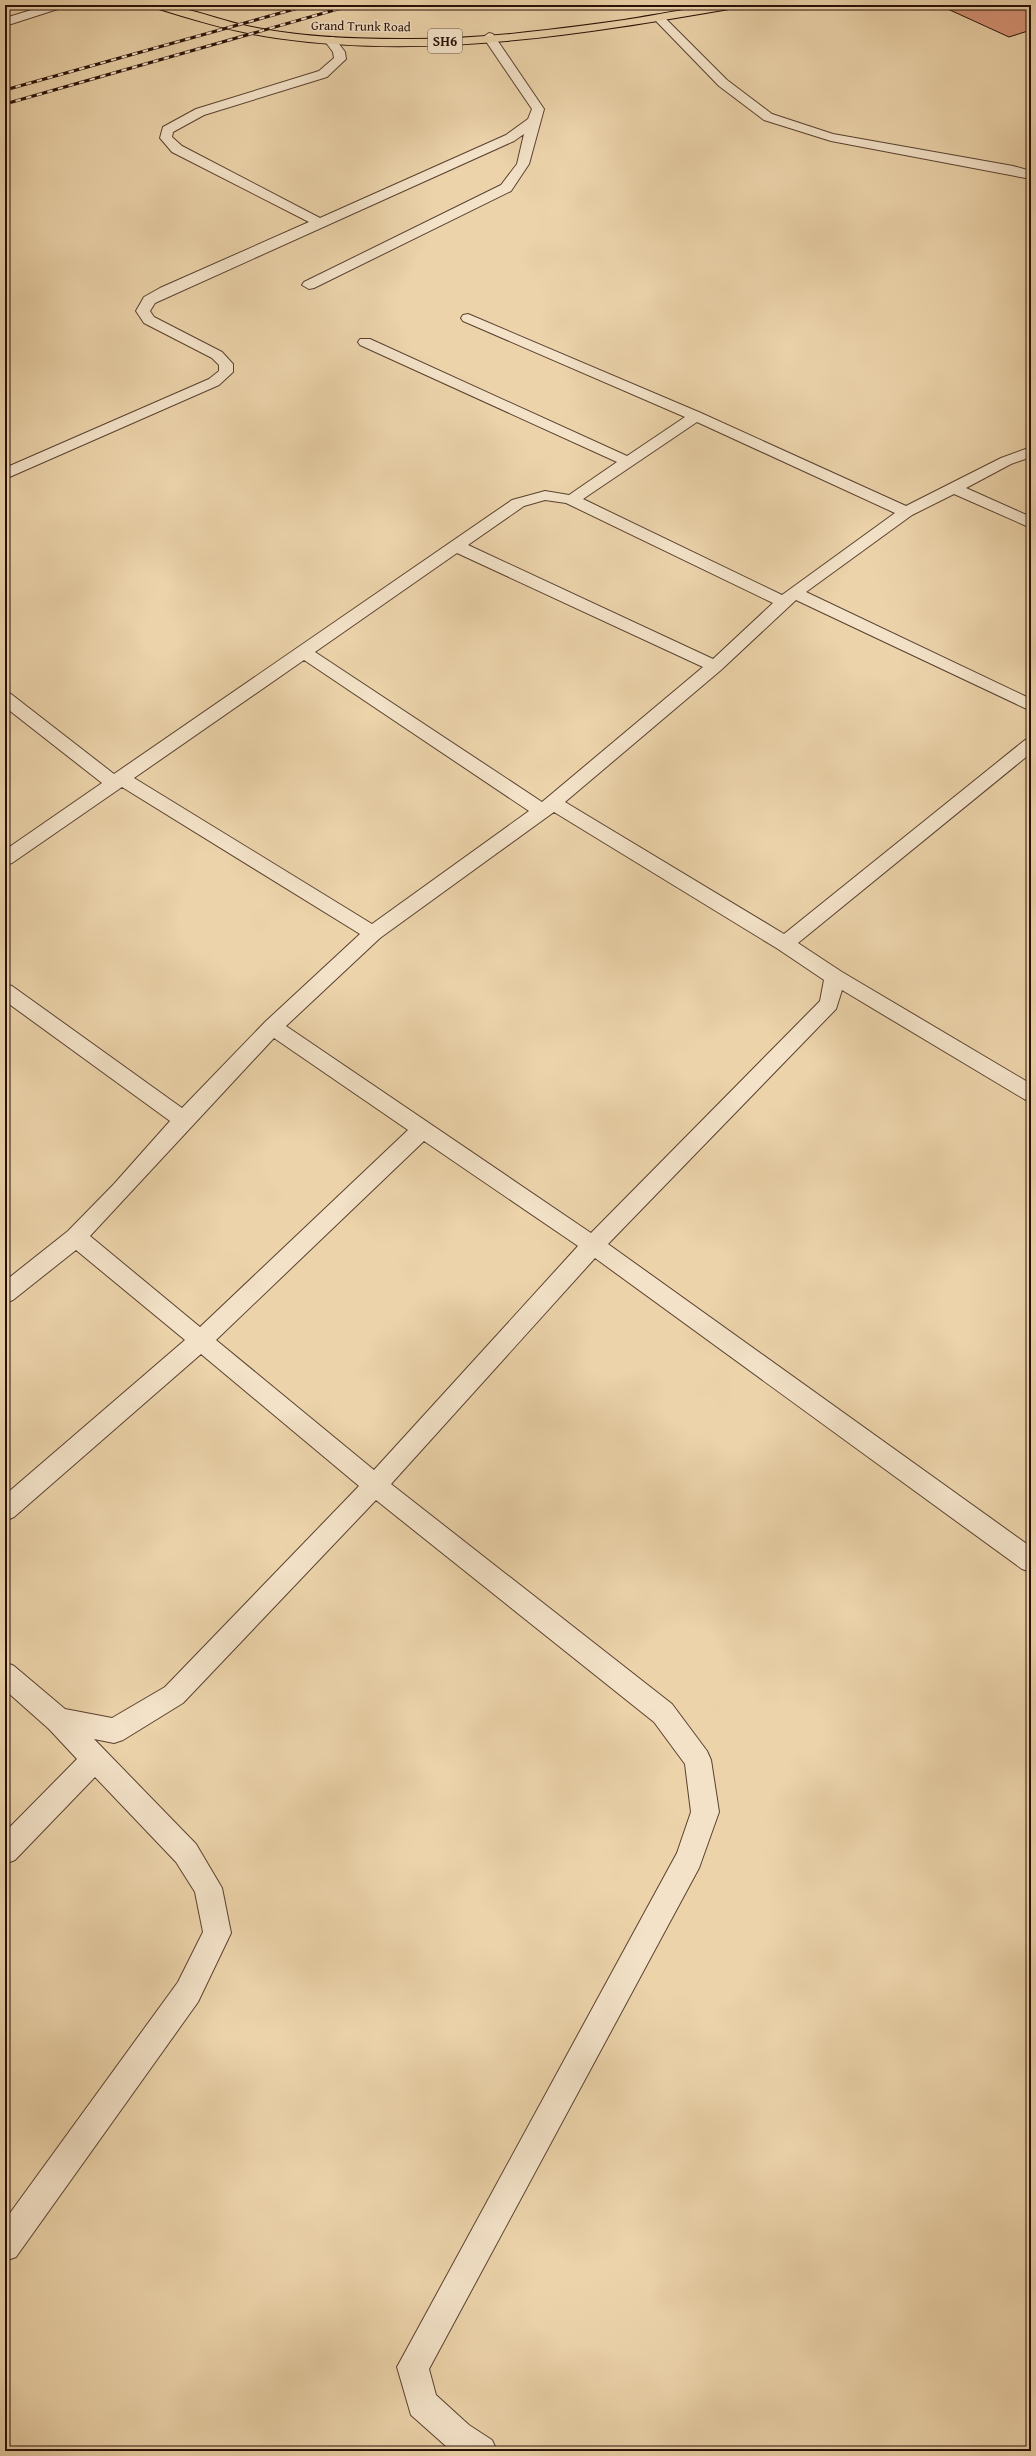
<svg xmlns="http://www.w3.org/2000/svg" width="1036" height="2456" viewBox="0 0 1036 2456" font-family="'Gentium Book Plus',serif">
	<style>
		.building { fill: #d79478; stroke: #281006 }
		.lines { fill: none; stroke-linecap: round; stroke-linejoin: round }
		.minor-casing { stroke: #59412f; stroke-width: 2 }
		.primary-casing { stroke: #281006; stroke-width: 2 }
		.minor { fill: #f3e2c8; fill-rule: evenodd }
		.primary { fill: #ecd3aa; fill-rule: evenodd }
		.rail-casing { stroke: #281006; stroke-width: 3 }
		.rail { stroke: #f3e2c8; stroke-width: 2; stroke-dasharray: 5.5; stroke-linecap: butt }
		.labels { text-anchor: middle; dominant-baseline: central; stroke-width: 3; stroke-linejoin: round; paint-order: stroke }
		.far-street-label { font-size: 13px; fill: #281006; stroke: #f3e2c8 }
		.shield { fill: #f3e2c8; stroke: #654f40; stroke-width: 1 }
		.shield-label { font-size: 14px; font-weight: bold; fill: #281006 }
	</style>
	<rect width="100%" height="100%" fill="#ecd3aa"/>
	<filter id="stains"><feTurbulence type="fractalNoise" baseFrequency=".005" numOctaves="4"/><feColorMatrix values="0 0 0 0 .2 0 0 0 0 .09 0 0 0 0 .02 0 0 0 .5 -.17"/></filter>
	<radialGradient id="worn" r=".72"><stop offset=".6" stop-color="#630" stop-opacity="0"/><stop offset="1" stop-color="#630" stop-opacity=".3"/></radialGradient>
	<path class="building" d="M939 5H1031V30L1009 37Z"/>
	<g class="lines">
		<g class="minor-casing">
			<path id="minor" d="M48 5H66L64 7 5 26V18Z
				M659 15 663 16 727 80 772 114 833 134 1013 166 1031 171V179L831 141 764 120 719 86 655 20V16Z
				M489 33 493 34 544 109 529 164 511 191 314 288 309 289 302 285 304 282 501 185 517 164 524 134 514 141 155 303 150 311 154 317 222 352 233 364V372L219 385 5 479V468L209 379 219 371V365L212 358 144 323 136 311 144 297 160 288 309 222 172 152 160 138 163 127 196 109 319 71 334 58 333 52 324 40 326 37H334L345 52 346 59 327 77 204 115 173 132 172 137 182 146 320 218 506 135 528 119 532 109 483 37Z
				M468 314 701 413 906 506 1001 458 1031 447V457L1011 464 966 488 1031 517V528L954 494 912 515 806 592 1031 699V711L796 600 721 670 565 802 784 934 1025 740 1031 738V753L798 943 842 972 1031 1084V1102L1024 1099 842 990 836 1009 608 1244 1031 1547V1572L1022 1569 595 1258 391 1484 672 1704 707 1751 711 1760 719 1812 699 1868 429 2369 436 2395 469 2425 492 2440 497 2451H452L447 2447 411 2415 397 2367 677 1853 691 1812 685 1764 654 1722 376 1500 183 1703 123 1740 114 1743 94 1739 196 1844 222 1888 231 1933 198 2002 16 2257 5 2261V2220L178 1982 203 1932 195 1892 176 1862 95 1777 15 1860 5 1864V1832L77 1759 49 1729 5 1690V1662L14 1666 65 1709 112 1718 165 1687 359 1486 201 1354 14 1517 5 1521V1495L185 1340 76 1250 13 1300 5 1303V1281L68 1231 114 1184 170 1121 5 1001V984L12 986 182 1108 265 1022 360 934 122 787 12 863 5 865V850L102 783 5 707V693L11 694 114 774 512 500 545 491 569 495 617 462 360 345 358 342 360 339H370L627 456 685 417 463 321 461 318 463 315ZM697 422 895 513 782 595 583 499ZM545 500 566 503 773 603 713 659 468 545 524 506ZM457 553 703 667 542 802 315 652ZM304 660 529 811 372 924 134 778ZM554 812 778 949 824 980 820 1001 591 1233 286 1026 380 938ZM274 1038 408 1130 200 1327 90 1236ZM424 1141 578 1246 374 1470 216 1340Z"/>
		</g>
		<g class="primary-casing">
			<path id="primary" d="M151 5C187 5 222 22 257 28 304 37 353 39 401 39 476 40 551 30 624 20 663 14 701 5 741 5L735 8C584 34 429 60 276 38 234 32 193 20 153 7Z"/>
		</g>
		<use href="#minor" class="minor"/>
		<use href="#primary" class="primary"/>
		<g class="rail-casing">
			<path id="rail" d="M5 90 309 5
				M5 104 352 5"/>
		</g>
		<use href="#rail" class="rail"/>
	</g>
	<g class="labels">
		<g class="far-street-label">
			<text transform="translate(361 26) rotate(1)">Grand Trunk Road</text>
		</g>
		<rect class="shield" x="428" y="29" width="34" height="24" rx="3"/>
		<g class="shield-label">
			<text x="445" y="41">SH6</text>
		</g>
	</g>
	<rect width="1036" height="2456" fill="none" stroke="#ecd3aa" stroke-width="20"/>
	<rect x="6" y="6" width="1024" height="2444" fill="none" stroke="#281006" stroke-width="2"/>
	<rect x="10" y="10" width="1016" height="2436" fill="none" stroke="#281006"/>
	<rect width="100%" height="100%" filter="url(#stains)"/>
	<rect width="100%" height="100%" fill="url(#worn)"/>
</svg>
